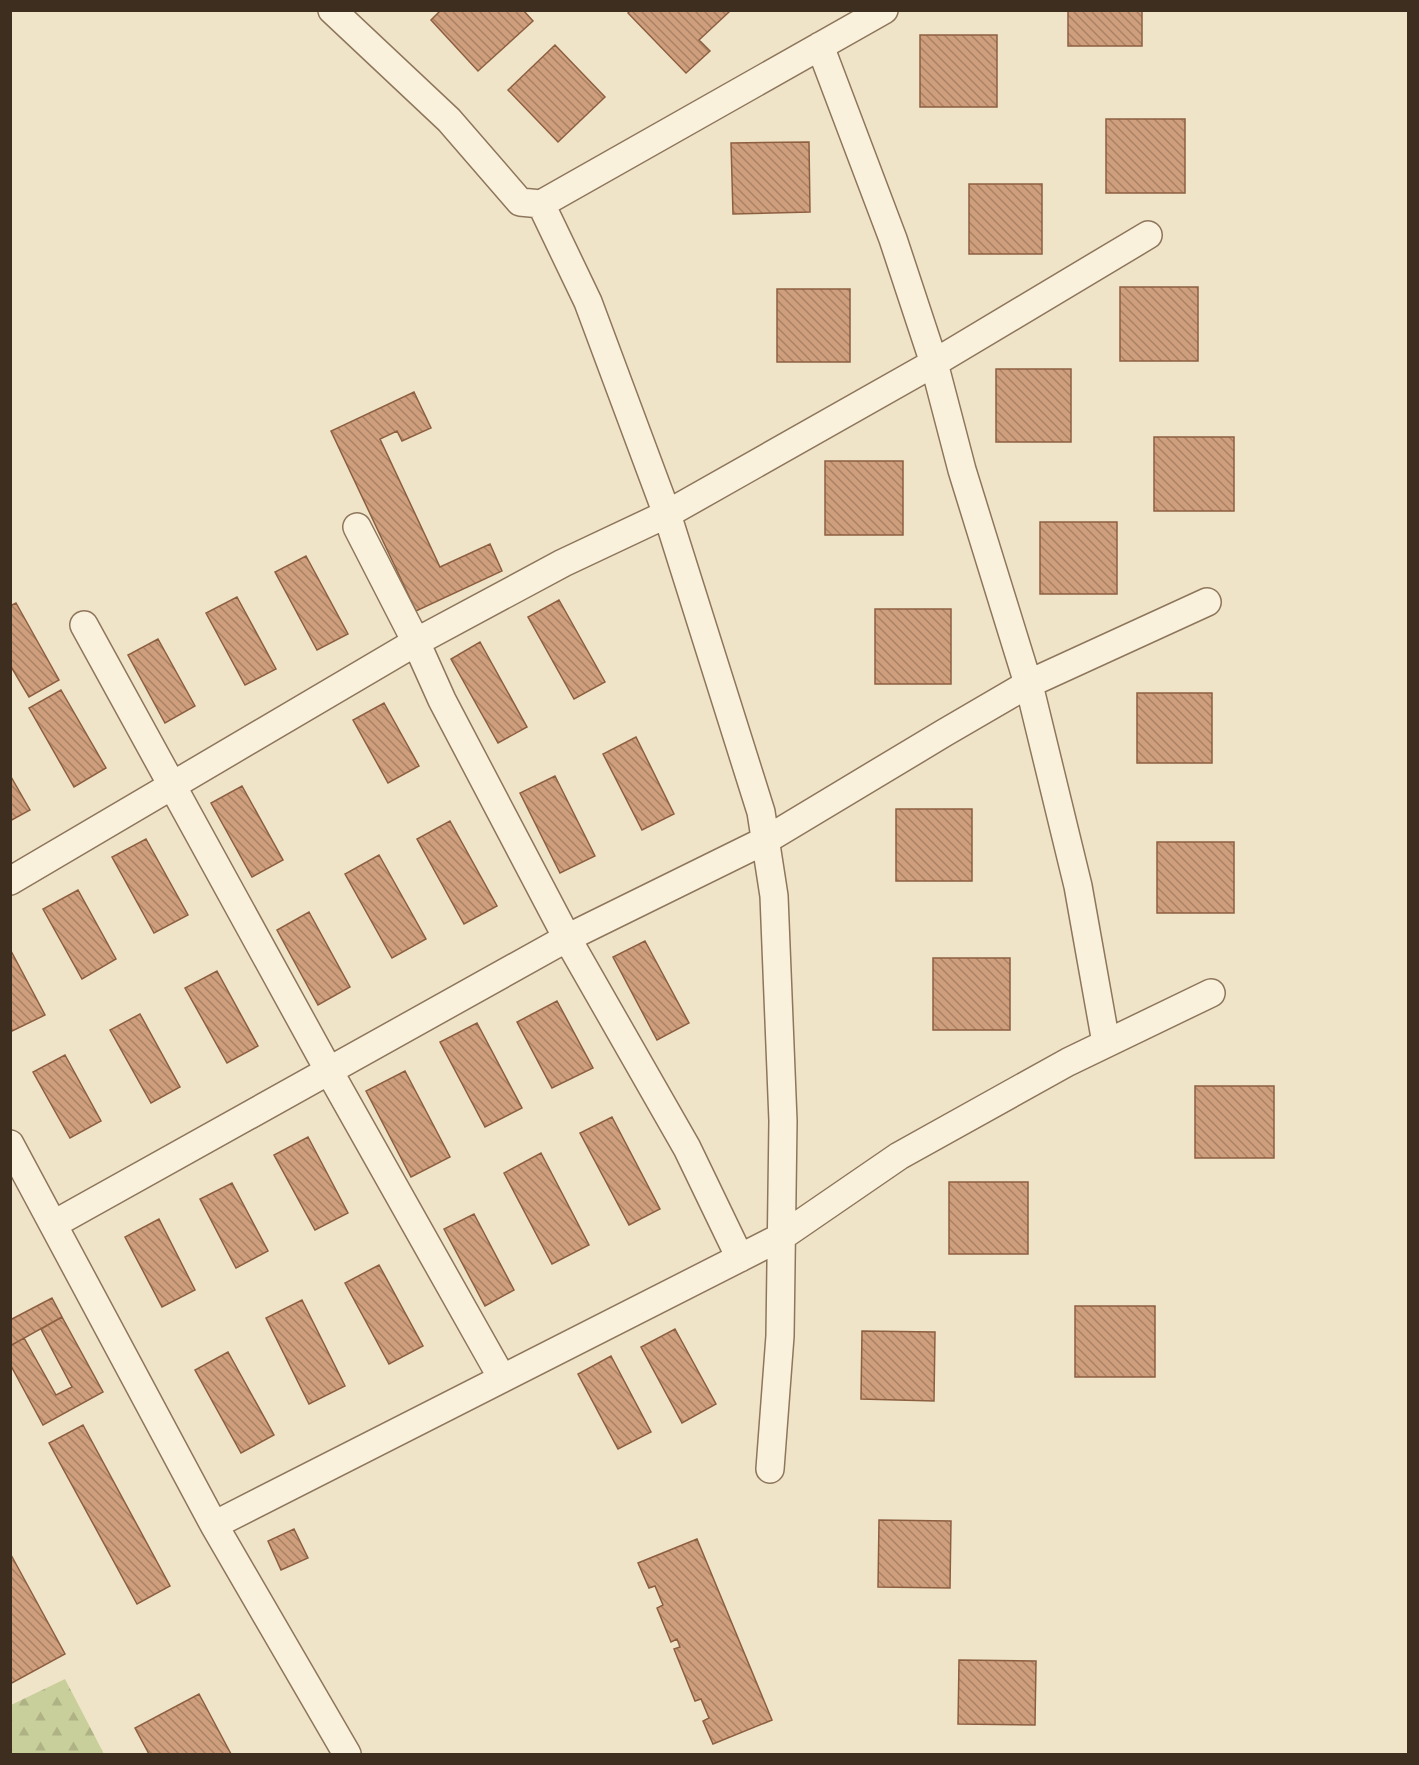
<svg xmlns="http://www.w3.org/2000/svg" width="1419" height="1765" viewBox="0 0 1419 1765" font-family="'Noto Serif',serif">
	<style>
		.forest { fill: url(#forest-firs) }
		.building { fill: url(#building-back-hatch); stroke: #8d5f41; stroke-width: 1.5 }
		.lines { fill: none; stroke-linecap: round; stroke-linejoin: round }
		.minor-casing { stroke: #8d765c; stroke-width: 30 }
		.minor { stroke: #faf1dc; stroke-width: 27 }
	</style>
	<defs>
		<pattern id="forest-firs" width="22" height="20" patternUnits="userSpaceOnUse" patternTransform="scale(1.5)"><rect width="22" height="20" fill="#c9cf9b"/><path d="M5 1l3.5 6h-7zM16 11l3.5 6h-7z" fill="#aeb285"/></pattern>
		<pattern id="building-back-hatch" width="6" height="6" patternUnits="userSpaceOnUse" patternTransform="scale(1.5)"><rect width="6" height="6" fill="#cf9f7d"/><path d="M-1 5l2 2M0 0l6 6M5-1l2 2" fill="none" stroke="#a98266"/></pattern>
	</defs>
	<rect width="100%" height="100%" fill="#f0e4c8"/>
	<path class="forest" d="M65 1679 104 1754H11V1705Z"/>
	<path class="building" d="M441 10H523L533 21 478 71 431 20Z
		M631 10H727L729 12 699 40 710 51 686 73 628 13Z
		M1068 10H1142V46H1068Z
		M920 35H997V107H920Z
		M555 45 605 97 558 142 508 90Z
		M1106 119H1185V193H1106Z
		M809 142 810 212 733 214 731 143Z
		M969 184H1042V254H969Z
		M1120 287H1198V361H1120Z
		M777 289H850V362H777Z
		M996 369H1071V442H996Z
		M414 392 431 428 402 441 397 431 380 439 440 567 490 544 502 571 416 611 331 431Z
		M1154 437H1234V511H1154Z
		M825 461H903V535H825Z
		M1040 522H1117V594H1040Z
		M306 556 348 634 317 650 275 572Z
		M237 597 276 669 245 685 206 613Z
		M559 600 605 682 574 699 528 617Z
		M16 603 59 680 29 697 10 665V606Z
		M875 609H951V684H875Z
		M158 639 195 706 165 723 128 655Z
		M480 642 527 727 498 743 451 659Z
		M61 690 106 768 74 787 29 708Z
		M1137 693H1212V763H1137Z
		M384 703 419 766 388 783 353 720Z
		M636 737 674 814 642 830 603 754Z
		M10 775 30 810 10 821Z
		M555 776 595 856 560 873 520 793Z
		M242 786 283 860 252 877 211 803Z
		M896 809H972V881H896Z
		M450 821 497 906 464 924 417 839Z
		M146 839 188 915 154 933 112 857Z
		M1157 842H1234V913H1157Z
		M379 855 426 939 392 958 345 874Z
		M78 890 116 959 82 979 43 909Z
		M309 912 350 987 318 1005 277 930Z
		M645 941 689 1023 657 1040 613 957Z
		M10 949 45 1015 10 1032Z
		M933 958H1010V1030H933Z
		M217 971 258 1046 227 1063 185 988Z
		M557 1001 593 1068 552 1088 517 1022Z
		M140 1014 180 1087 151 1103 110 1030Z
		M477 1023 522 1108 485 1127 440 1042Z
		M65 1055 101 1121 70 1138 33 1072Z
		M405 1071 450 1157 411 1177 366 1091Z
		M1195 1086H1274V1158H1195Z
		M612 1117 660 1209 629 1225 580 1133Z
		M308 1137 348 1213 315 1230 274 1155Z
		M541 1153 589 1245 552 1264 504 1173Z
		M949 1182H1028V1254H949Z
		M232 1183 268 1251 236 1268 200 1199Z
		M474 1214 514 1290 485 1306 444 1229Z
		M159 1219 195 1290 162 1307 125 1237Z
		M379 1265 423 1346 389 1364 345 1283Z
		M52 1298 62 1317 10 1346V1320Z
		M302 1300 345 1386 309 1404 266 1318Z
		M1075 1306H1155V1377H1075Z
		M62 1317 103 1392 43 1425 10 1364V1346L24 1338 56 1395 72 1387 41 1329Z
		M675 1329 716 1404 682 1423 641 1347Z
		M862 1331 935 1332 934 1401 861 1399Z
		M228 1352 274 1435 241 1453 195 1370Z
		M611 1356 651 1432 618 1449 578 1374Z
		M83 1425 170 1586 137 1604 49 1443Z
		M879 1520 951 1521 950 1588 878 1587Z
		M294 1529 308 1558 281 1570 268 1541Z
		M697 1539 772 1720 713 1744 703 1721 709 1718 701 1699 695 1701 674 1649 680 1647 677 1639 671 1642 657 1608 663 1605 655 1586 649 1588 638 1563Z
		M10 1553 65 1654 10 1684Z
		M959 1660 1036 1661 1035 1725 958 1724Z
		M199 1694 231 1754H149L135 1728Z"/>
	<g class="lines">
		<g class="minor-casing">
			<path id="minor" d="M332 10 449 120 520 202 541 204 884 10
				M820 46 893 239 934 363 962 470 1031 693 1078 886 1106 1043
				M541 204 588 302 667 514 761 812 774 896 783 1121 780 1336 770 1469
				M357 527 416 642 442 700 567 938 687 1148 740 1258
				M84 625 329 1071 502 1378
				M10 881 416 642 563 563 667 514 934 363 1148 235
				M10 1144 214 1525 347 1754
				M54 1224 567 938 766 840 944 733 1028 684 1207 602
				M214 1525 781 1237 899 1156 1068 1062 1211 993"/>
		</g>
		<use href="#minor" class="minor"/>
	</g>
	<rect width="1419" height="1765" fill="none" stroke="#3d2e20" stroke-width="24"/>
</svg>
